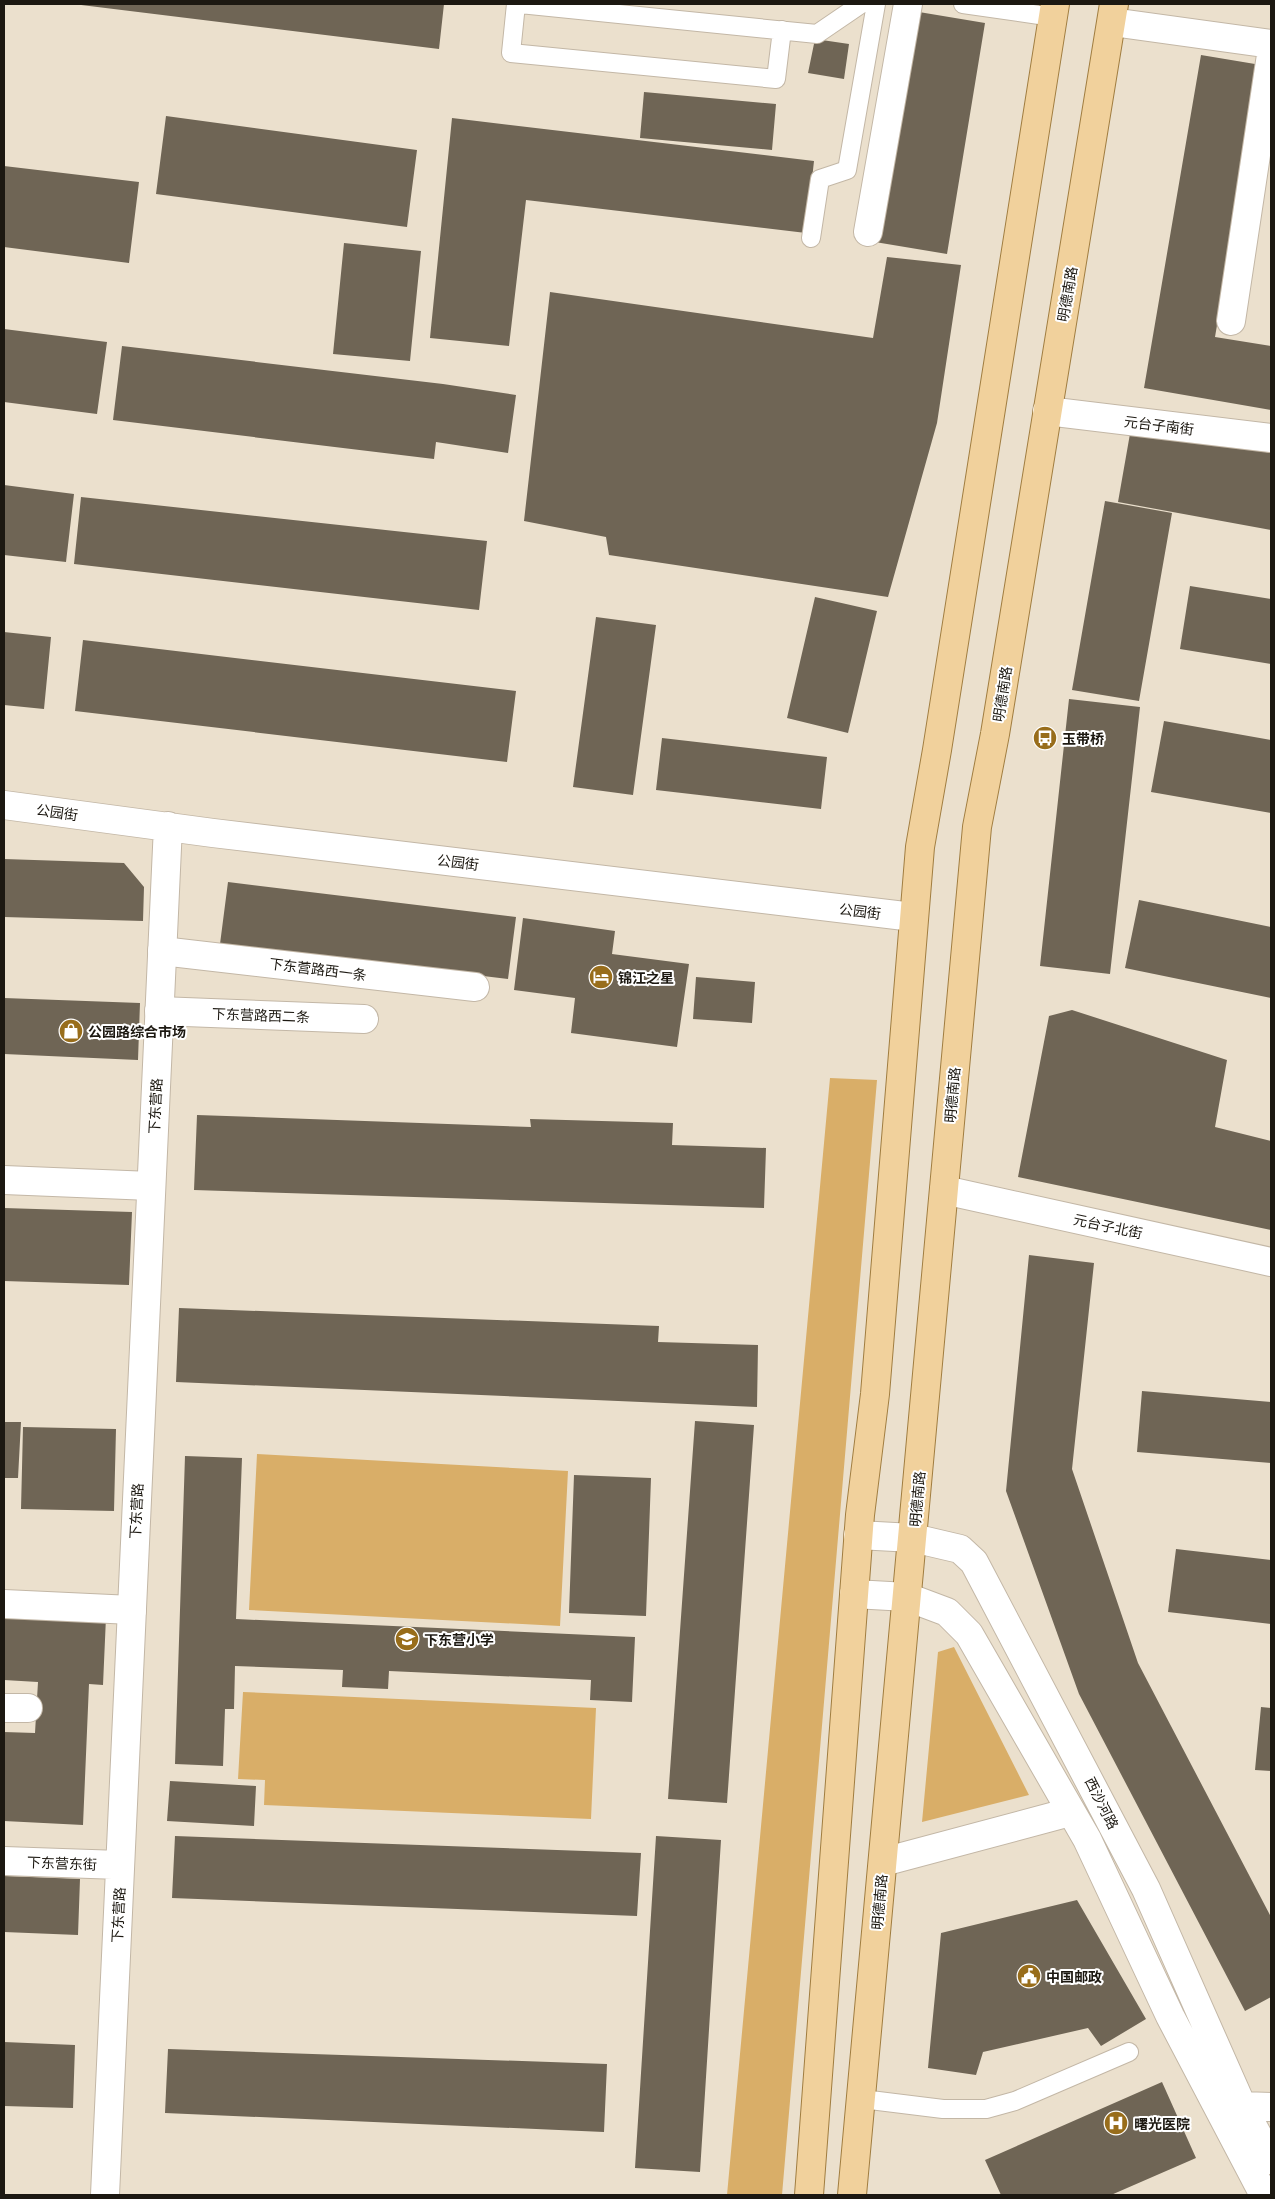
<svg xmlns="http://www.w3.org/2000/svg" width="1275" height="2199" viewBox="0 0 1275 2199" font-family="'Titillium Web','Noto Sans SC',sans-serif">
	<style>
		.green { fill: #d9ae68 }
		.building { fill: #6f6555 }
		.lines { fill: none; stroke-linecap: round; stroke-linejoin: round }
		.service-casing { stroke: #c3b7a6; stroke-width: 20 }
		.minor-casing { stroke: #c3b7a6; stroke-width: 30 }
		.tertiary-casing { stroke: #c3b7a6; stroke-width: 30 }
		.primary-casing { stroke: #a07d40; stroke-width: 30 }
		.service { stroke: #fff; stroke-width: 18 }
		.minor { stroke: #fff; stroke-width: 28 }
		.tertiary { stroke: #fff; stroke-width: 28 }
		.primary { stroke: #f1d19c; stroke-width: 28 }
		.labels { text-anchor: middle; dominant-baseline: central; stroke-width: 4; stroke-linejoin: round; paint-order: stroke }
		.street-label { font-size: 14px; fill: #1c1811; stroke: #fff }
		.poi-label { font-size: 14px; font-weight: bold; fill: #1c1811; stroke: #fff; text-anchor: start }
	</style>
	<rect width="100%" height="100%" fill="#ebe0cd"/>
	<path class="green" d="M830 1078 877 1080 782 2195H727Z
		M257 1454 568 1471 560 1626 249 1610Z
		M954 1647 1029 1795 922 1822 938 1652Z
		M243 1692 596 1708 591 1819 264 1805 265 1780 238 1779Z"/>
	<path class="building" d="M73 4H444L439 49Z
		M913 11 985 23 947 254 875 242Z
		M815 39 849 44 844 79 808 73Z
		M1201 55 1261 65 1215 337 1271 346V410L1144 388Z
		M644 92 776 104 772 150 640 138Z
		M166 116 417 150 407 227 156 194Z
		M452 118 814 161 806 233 526 200 509 346 430 338Z
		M4 166 139 182 129 263 4 247Z
		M344 243 421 251 410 361 333 354Z
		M887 257 961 265 937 423 888 597 609 555 606 537 524 521 550 292 873 338Z
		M4 329 107 342 97 414 4 402Z
		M122 346 443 384 516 395 508 453 436 442 434 459 113 420Z
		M1131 428 1271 453V530L1118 502Z
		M4 485 74 494 66 562 4 555Z
		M81 497 487 541 479 610 74 564Z
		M1105 501 1172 513 1139 701 1072 690Z
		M1190 586 1271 599V664L1180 649Z
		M815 597 877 611 848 733 787 718Z
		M596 617 656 625 633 795 573 787Z
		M4 632 51 637 44 709 4 705Z
		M83 640 516 691 507 762 75 711Z
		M1069 699 1140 707 1110 974 1040 966Z
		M1164 721 1271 740V813L1151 792Z
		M662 738 827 757 821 809 656 790Z
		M4 859 124 863 144 887 143 921 4 917Z
		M228 882 516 917 508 979 220 944Z
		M1139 900 1271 927V998L1125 968Z
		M523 918 615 931 612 954 689 964 677 1047 571 1033 575 998 514 990Z
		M696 977 755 982 752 1023 693 1019Z
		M4 998 140 1003 138 1060 4 1054Z
		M1072 1010 1227 1060 1215 1127 1271 1141V1230L1018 1177 1049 1016Z
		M197 1115 531 1127 530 1119 673 1123 672 1145 766 1148 764 1208 194 1190Z
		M4 1208 132 1212 129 1285 4 1281Z
		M1029 1255 1094 1263 1072 1469 1138 1663 1271 1917V1997L1245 2011 1079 1694 1006 1491Z
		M179 1308 659 1326 658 1342 758 1345 757 1407 176 1382Z
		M1142 1391 1271 1402V1463L1137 1452Z
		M695 1421 754 1425 727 1803 668 1799Z
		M4 1422H21L18 1478H4Z
		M23 1427 116 1429 114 1511 21 1509Z
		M185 1456 242 1458 236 1619 635 1637 632 1702 590 1700 591 1680 389 1671 388 1689 342 1687 343 1670 235 1666 234 1709H225L223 1766 175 1764Z
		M574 1475 651 1478 646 1616 569 1613Z
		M1176 1549 1271 1560V1624L1168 1612Z
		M4 1612 106 1617 103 1685 89 1684 83 1825 4 1821V1732L35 1733 38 1682 4 1680Z
		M1261 1707 1271 1708V1771L1255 1770Z
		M170 1781 256 1786 254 1826 167 1821Z
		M175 1836 641 1853 637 1916 172 1898Z
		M656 1836 721 1840 700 2172 635 2168Z
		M4 1876 80 1879 78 1935 4 1932Z
		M1077 1900 1146 2019 1101 2046 1088 2028 983 2052 976 2075 928 2068 941 1933Z
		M4 2042 75 2045 73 2108 4 2106Z
		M168 2049 607 2064 604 2132 165 2113Z
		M1162 2082 1196 2158 1111 2195H1001L985 2160Z"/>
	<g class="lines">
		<g class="service-casing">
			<path id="service" d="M516 4 511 53 776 79 782 30
				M520 4 817 34 861 4
				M963 4 1053 17
				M811 238 820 179 847 170 876 4
				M862 2099 943 2109H986L1015 2101 1129 2052"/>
		</g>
		<g class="minor-casing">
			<path id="minor" d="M1112 22 1271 44
				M868 232 908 4
				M1231 321 1271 55
				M162 951 475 987
				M159 1011 364 1019
				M4 1180 151 1186
				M4 1604 132 1610
				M4 1708H28"/>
		</g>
		<g class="tertiary-casing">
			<path id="tertiary" d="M1047 411 1271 438
				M4 805 213 833 913 917
				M944 1190 1271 1262
				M858 1535 913 1538 960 1549 974 1562 1146 1889 1242 2106 1271 2160
				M854 1594 907 1597 947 1612 969 1634 1087 1839 1170 2016 1264 2195
				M4 1861 120 1865
				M883 1862 1070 1812
				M1229 2113 1242 2106 1271 2107
				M105 2195 168 826"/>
		</g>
		<g class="primary-casing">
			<path id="primary" d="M809 2195 860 1515 875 1394 920 847 937 750 1055 4
				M852 2195 977 827 995 734 1114 4"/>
		</g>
		<use href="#service" class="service"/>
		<use href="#minor" class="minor"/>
		<use href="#tertiary" class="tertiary"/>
		<use href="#primary" class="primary"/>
	</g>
	<defs>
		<g id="bus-disc" transform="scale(1.25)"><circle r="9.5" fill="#986d1b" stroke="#fff"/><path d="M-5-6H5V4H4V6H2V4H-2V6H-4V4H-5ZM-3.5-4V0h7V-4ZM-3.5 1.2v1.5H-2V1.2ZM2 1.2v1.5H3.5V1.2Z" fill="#fff"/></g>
		<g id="hotel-disc" transform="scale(1.25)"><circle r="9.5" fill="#986d1b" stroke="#fff"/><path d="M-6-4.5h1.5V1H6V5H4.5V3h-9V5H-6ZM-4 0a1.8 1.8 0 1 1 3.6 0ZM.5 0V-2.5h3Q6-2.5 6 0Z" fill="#fff"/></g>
		<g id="shop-disc" transform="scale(1.25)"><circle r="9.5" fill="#986d1b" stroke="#fff"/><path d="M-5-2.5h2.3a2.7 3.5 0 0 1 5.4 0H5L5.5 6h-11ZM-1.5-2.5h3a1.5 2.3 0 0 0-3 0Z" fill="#fff"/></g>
		<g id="school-disc" transform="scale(1.25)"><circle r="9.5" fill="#986d1b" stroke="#fff"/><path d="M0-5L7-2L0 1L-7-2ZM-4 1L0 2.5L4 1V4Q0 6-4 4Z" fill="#fff"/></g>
		<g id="civic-disc" transform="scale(1.25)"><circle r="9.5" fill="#986d1b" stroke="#fff"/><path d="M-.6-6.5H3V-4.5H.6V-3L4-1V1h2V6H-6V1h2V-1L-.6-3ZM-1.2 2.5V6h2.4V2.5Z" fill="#fff"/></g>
		<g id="hospital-disc" transform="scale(1.25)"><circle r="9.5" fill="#986d1b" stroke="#fff"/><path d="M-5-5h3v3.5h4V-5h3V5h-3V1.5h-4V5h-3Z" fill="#fff"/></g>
	</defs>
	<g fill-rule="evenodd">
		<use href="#bus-disc" x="1045" y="738"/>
		<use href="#hotel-disc" x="601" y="977"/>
		<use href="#shop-disc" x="71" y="1031"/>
		<use href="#school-disc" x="407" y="1639"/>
		<use href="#civic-disc" x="1029" y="1976"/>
		<use href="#hospital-disc" x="1116" y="2123"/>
	</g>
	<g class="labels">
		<g class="street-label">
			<text transform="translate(1067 294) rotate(-80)">明德南路</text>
			<text transform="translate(1159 425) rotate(7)">元台子南街</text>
			<text transform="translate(1002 694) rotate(-81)">明德南路</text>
			<text transform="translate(57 812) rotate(8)">公园街</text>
			<text transform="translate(458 862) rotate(7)">公园街</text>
			<text transform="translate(860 911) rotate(7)">公园街</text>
			<text transform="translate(318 969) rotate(7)">下东营路西一条</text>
			<text transform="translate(261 1015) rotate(2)">下东营路西二条</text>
			<text transform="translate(952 1095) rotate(-85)">明德南路</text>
			<text transform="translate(155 1106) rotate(-87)">下东营路</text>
			<text transform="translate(1108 1226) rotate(12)">元台子北街</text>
			<text transform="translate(917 1499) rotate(-85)">明德南路</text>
			<text transform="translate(136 1511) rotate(-87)">下东营路</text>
			<text transform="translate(1102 1803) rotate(63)">西沙河路</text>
			<text transform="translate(62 1863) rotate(2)">下东营东街</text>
			<text transform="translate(879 1902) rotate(-85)">明德南路</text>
			<text transform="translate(118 1915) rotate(-87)">下东营路</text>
		</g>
		<g class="poi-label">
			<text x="1062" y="738">玉带桥</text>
			<text x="618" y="977">锦江之星</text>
			<text x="88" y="1031">公园路综合市场</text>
			<text x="424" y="1639">下东营小学</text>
			<text x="1046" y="1976">中国邮政</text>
			<text x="1134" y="2123">曙光医院</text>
		</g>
	</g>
	<rect width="1275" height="2199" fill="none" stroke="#1c1811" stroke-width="10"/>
</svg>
